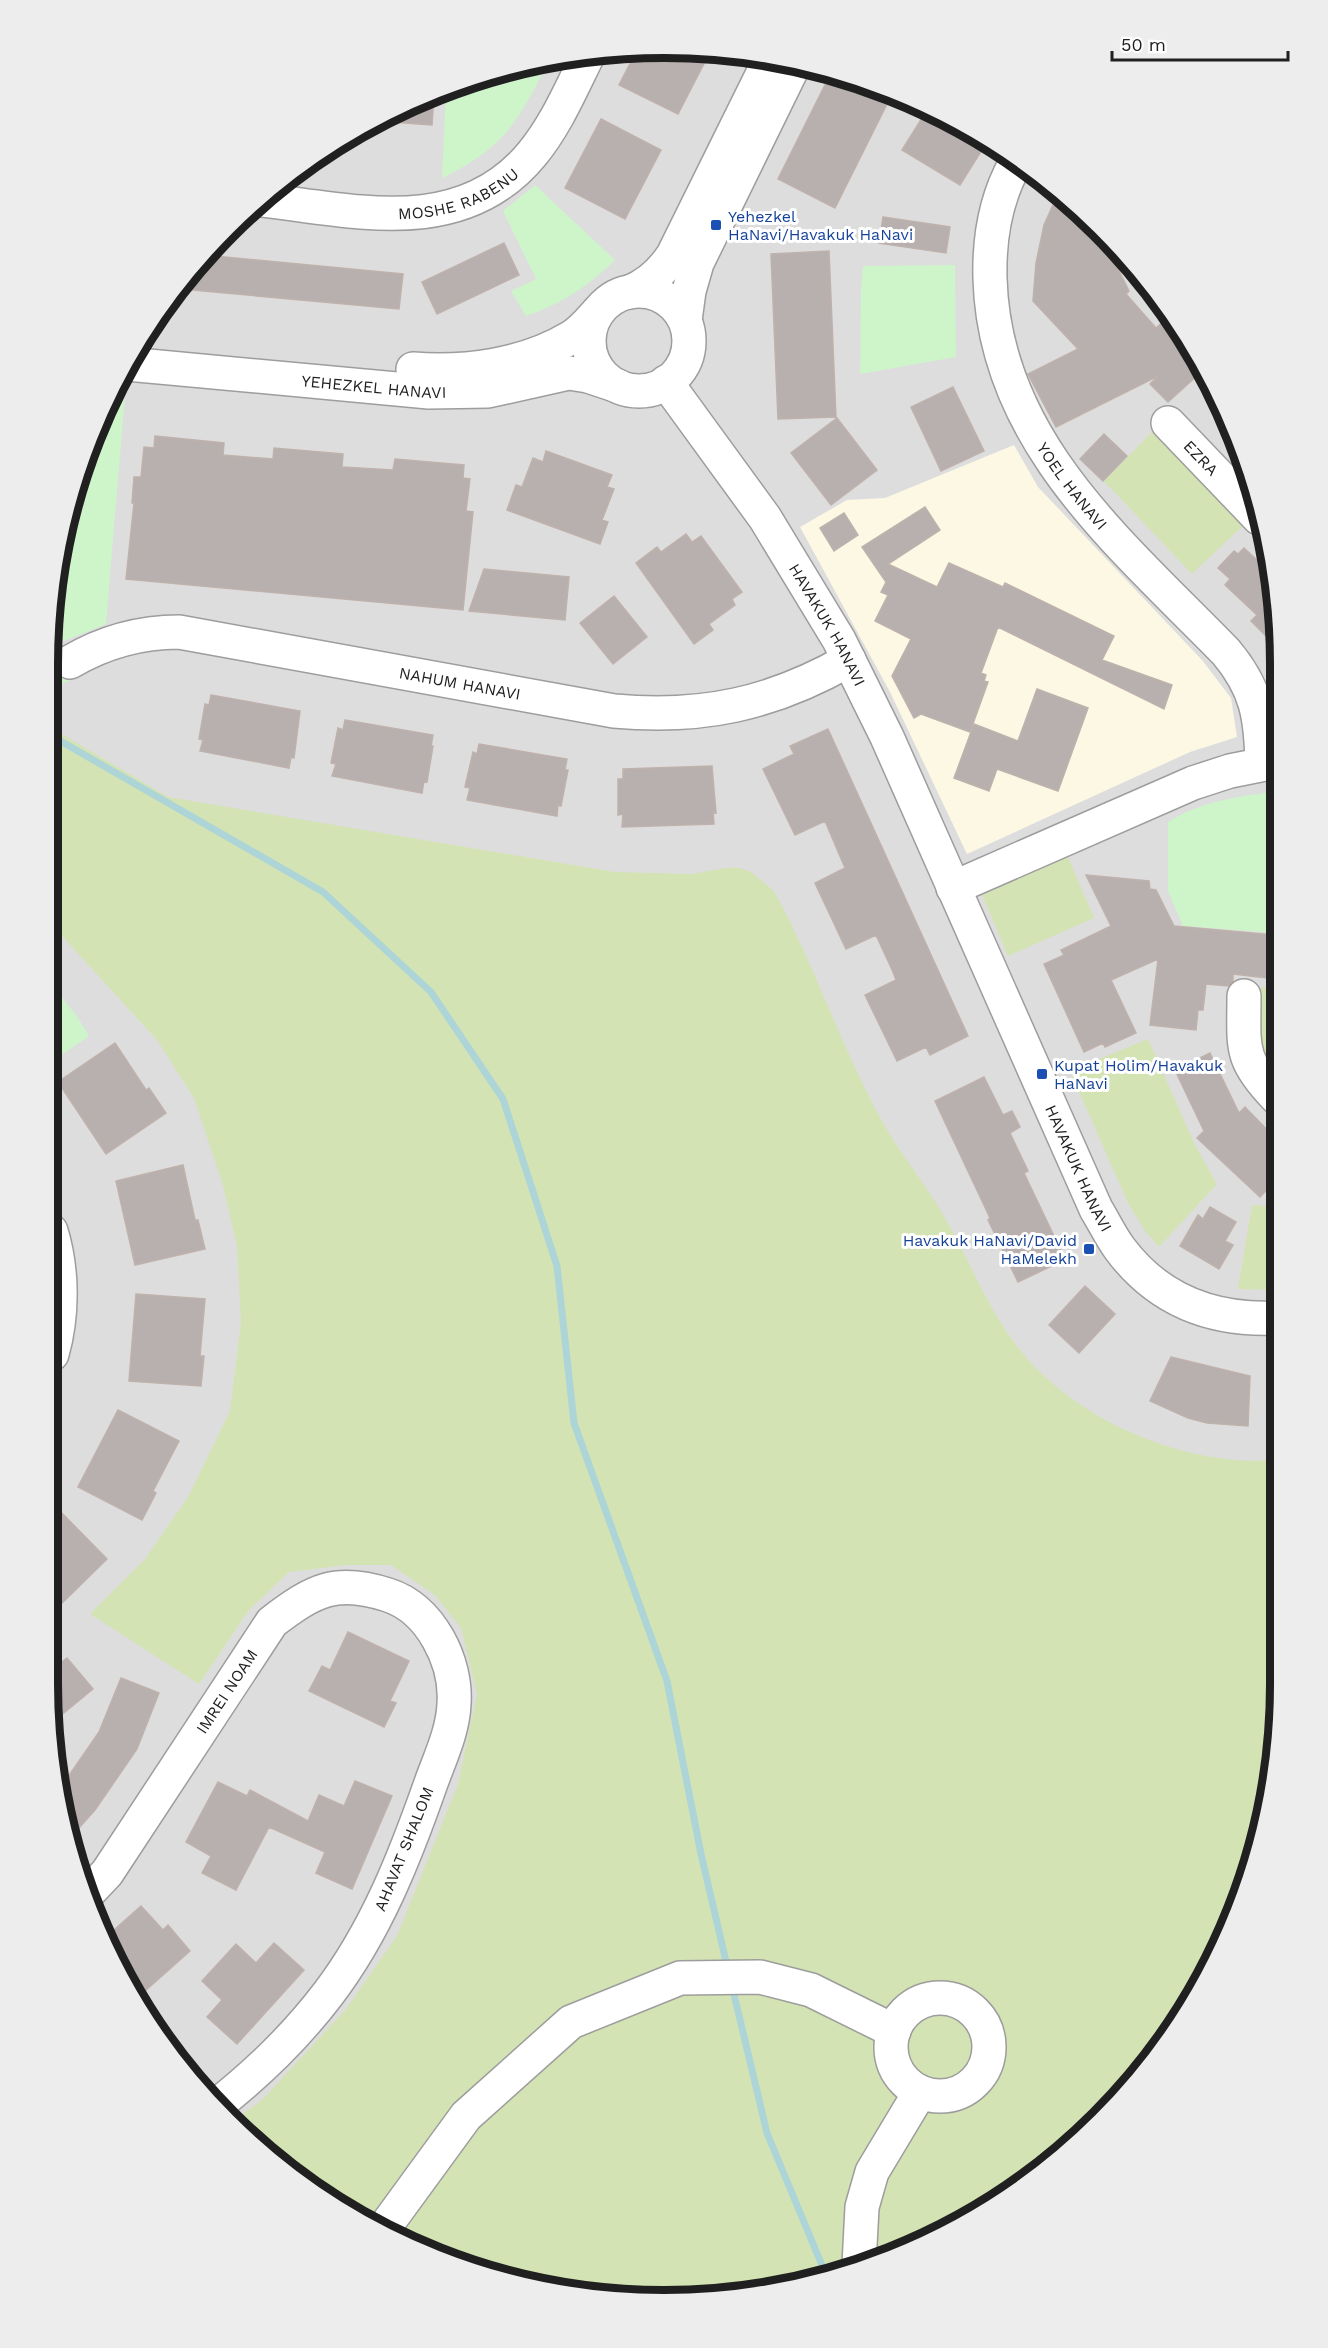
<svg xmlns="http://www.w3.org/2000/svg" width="1328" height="2348" viewBox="0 0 1328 2348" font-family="'Work Sans',sans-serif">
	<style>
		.residential { fill: #dedddd }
		.education { fill: #fcf8e4 }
		.grass { fill: #d3e3b4 }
		.park { fill: #cef4ca }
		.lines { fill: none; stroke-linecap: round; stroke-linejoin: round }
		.stream { stroke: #add5d8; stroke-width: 7 }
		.building { fill: #b8b0ae; stroke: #bfb1ac; stroke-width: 1.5 }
		.minor-casing { stroke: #9d9d9d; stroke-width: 36 }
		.minor { stroke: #fff; stroke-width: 33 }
		.transit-dot { fill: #1a4fb4; stroke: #fff; stroke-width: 2 }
		.labels { text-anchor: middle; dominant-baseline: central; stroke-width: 6; stroke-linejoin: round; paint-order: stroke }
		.street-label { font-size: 16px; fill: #202020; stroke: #fff }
		.transit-label { font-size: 16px; fill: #164399; stroke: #fff; text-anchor: start }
		.rim { fill: none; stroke: #202020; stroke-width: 8 }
	</style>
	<rect width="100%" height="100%" fill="#efebe8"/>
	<path class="residential" d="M624 49 745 53 862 81 972 131 1099 228 1176 322 1247 466 1275 584 1279 1724 1259 1844 1197 1992 1127 2090 1070 2147 972 2217 899 2253 321 2196 229 2120 175 2059 112 1957 81 1882 53 1765 49 624 81 466 131 356 201 258 289 175 392 111 505 69Z"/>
	<path class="education" d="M1014 445 1038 487 1202 660 1231 698 1237 737 1190 752 967 854 890 692 800 527 847 500 885 498Z"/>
	<path class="grass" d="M1156 428 1248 521 1192 574 1104 481Z
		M50 727 168 797 615 872 692 874 725 868H740L751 872 774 891C815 965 841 1047 882 1121 900 1154 925 1183 944 1216 969 1259 986 1306 1017 1346 1073 1420 1186 1468 1278 1460L1279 1724 1259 1844 1197 1992 1127 2090 1070 2147 972 2217 899 2253 785 2288 704 2299 584 2295 504 2279 392 2237 321 2196 231 2122 262 2100 346 2009 397 1936 458 1784 477 1694 461 1628 435 1595 391 1565H346L289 1572 249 1610 199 1684 90 1614 145 1559 188 1497 230 1411 241 1322 237 1246 222 1182 194 1098 157 1040 50 923Z
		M1068 857 1094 918 1008 956 982 895Z
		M1261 987 1276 989V1071L1261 1050Z
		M1148 1039 1195 1145 1217 1184 1159 1247 1145 1231 1127 1201 1070 1071Z
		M1277 1203V1290L1238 1289 1252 1205 1267 1206Z"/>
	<path class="park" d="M548 62C518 122 505 147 442 178L446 91 505 69Z
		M535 185 615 260C588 286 562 304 526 316L511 291 536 279 503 211Z
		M955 265 956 357 860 374 861 288 863 266Z
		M118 383H126L106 624 52 646 69 681 50 688 49 624 81 466Z
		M1275 792 1276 933 1183 926 1168 891V822C1200 802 1238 796 1275 792Z
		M51 983 78 1018 89 1036 51 1062Z"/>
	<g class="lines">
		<path class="stream" d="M50 735 323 892 431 992 503 1099 557 1266 574 1423 667 1681 701 1854 728 1970
			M732 1986 767 2133 826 2275"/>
	</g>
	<path class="building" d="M637 50 710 52 678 114 619 85Z
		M831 73 862 81 892 94 835 208 778 179Z
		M434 95 432 125 376 121 392 111Z
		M927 110 972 131 987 142 960 185 902 150Z
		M601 119 661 150 625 219 565 188Z
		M1057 196 1097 226 1129 291 1126 294 1156 328 1169 316 1179 328 1201 372 1168 402 1150 384 1158 376 1056 427 1028 374 1078 349 1033 301 1036 263 1044 225Z
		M883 217 950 227 946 253 879 243Z
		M504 243 519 275 437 314 422 282Z
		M829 251 836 417 778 419 771 254Z
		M204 255 403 274 399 309 193 290 196 265Z
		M953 387 984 451 941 471 911 407Z
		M837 418 877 470 831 505 791 453Z
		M1104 434 1127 456 1103 481 1080 459Z
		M155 436 224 443 223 455 273 459 274 448 343 454 342 467 393 470 395 459 464 465 463 478 470 479 466 511 473 512 463 610 126 579 134 503H132L134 477H141L144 447 154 448Z
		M546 451 612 475 607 487 614 489 602 520 608 522 600 544 507 510 516 485 522 487 533 458 543 462Z
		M925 507 940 530 888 564 937 587 949 563 1003 587 1005 583 1114 636 1102 660 1172 685 1164 709 998 627 981 673 986 675 984 681 988 682 970 732 921 714 914 718 892 676 911 639 875 621 888 595 881 592 886 582 862 547Z
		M844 513 858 535 834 551 820 528Z
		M686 534 692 542 701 536 742 592 732 599 735 605 709 624 713 630 694 644 636 563 657 547 661 552Z
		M1244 548 1273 575 1275 584V645L1251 621 1257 615 1225 585 1230 579 1218 568 1234 551 1238 554Z
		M484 569 569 577 565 620 469 611Z
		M614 596 647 637 613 664 580 623Z
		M1037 689 1088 708 1058 791 997 769 989 791 954 778 974 724 1018 741Z
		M211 695 300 711 294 758 291 757 289 768 200 751 203 740 199 739 205 704 209 705Z
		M345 720 433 735 431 746H433L427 782 424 781 422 793 332 776 336 764 331 763 338 728 343 730Z
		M828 729 968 1036 930 1055 926 1047 897 1061 865 995 896 980 893 972 876 935 846 949 815 883 845 868 825 821 795 835 763 769 794 754 790 746Z
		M479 744 567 759 565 770H568L561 806 558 805 557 816 467 800 470 788 465 787 473 752 477 754Z
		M712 766 716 813 713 812 714 824 622 827 623 814 618 815V779H623V769Z
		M1086 875 1149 881 1150 889 1156 890 1174 926 1276 935V979L1233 974V982L1229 986 1206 984 1203 1010H1198L1196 1030 1150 1025 1158 959 1111 980 1136 1033 1105 1047 1103 1043 1084 1052 1044 964 1064 955 1061 950 1111 926Z
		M115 1043 146 1090 149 1088 166 1113 106 1154 58 1082Z
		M1210 1053 1239 1113 1245 1107 1277 1140V1179L1260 1197 1197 1138 1204 1131 1175 1070Z
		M984 1077 1003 1115 1012 1111 1020 1127 1010 1133 1028 1171 1024 1173 1062 1253 1054 1257 1060 1262 1018 1282 988 1220 990 1218 935 1101Z
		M183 1165 195 1220H198L205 1249 135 1265 116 1181Z
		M1210 1207 1236 1222 1225 1241 1233 1245 1219 1269 1180 1246 1198 1215 1203 1219Z
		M1085 1286 1115 1314 1079 1353 1049 1325Z
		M136 1294 205 1299 200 1356H204L201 1386 129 1381Z
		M1171 1357 1250 1376 1248 1426 1207 1423 1188 1418 1150 1401Z
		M118 1410 179 1441 153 1491 156 1493 142 1520 78 1487Z
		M52 1503 107 1559 53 1612Z
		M348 1632 409 1661 390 1701 396 1703 384 1727 309 1691 322 1666 330 1670Z
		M67 1658 93 1689 53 1722V1669Z
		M121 1678 159 1693 137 1749 95 1810 70 1838 59 1790 99 1732Z
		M355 1781 392 1796 352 1889 316 1873 325 1852 269 1827 236 1890 202 1873 211 1856 186 1842 218 1782 247 1796 250 1790 308 1821 319 1795 344 1806Z
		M141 1906 163 1930 168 1925 190 1951 137 1998 112 1957 104 1939Z
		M274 1943 304 1970 237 2044 207 2017 222 2000 202 1981 236 1944 256 1963Z"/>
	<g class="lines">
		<g class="minor-casing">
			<g id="minor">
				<path id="s1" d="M1015 164C996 198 989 239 990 278 994 441 1121 544 1226 652 1257 689 1261 717 1262 764"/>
				<path id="s2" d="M263 200C356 211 462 239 532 154 556 125 571 89 588 55"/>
				<circle cx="639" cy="341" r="50"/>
				<path d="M630 292C649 284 662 272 673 255L770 59"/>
				<path d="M685 320 689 291 697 263 794 65"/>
				<path id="s3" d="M127 364 429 392 488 391 569 373 588 376 618 386"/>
				<path d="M413 369C465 373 525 365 570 338 581 332 589 322 597 313"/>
				<path id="s4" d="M666 382 765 518 839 640 887 737 1096 1209C1104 1222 1111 1237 1120 1249 1159 1301 1213 1321 1277 1318"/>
				<path id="s5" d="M1168 423 1259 518"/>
				<path id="s6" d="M70 662C104 642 139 632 179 632L614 711C702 719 772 704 849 660"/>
				<path d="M953 888 1193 783 1230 771 1275 762"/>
				<path d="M1244 996C1244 1048 1239 1059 1277 1098"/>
				<path d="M51 1231C63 1270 63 1315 52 1354"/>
				<path id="s7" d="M86 1895 107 1873 272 1622C314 1590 336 1578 388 1595 431 1609 457 1662 454 1704 453 1731 440 1758 431 1783 405 1857 376 1931 328 1994 296 2036 258 2073 216 2106"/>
				<circle cx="940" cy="2047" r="49"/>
				<path d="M382 2231 466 2116 571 2022 680 1978 760 1977 811 1990 894 2031"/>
				<path d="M859 2265 862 2207 872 2172 920 2092"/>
			</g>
		</g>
		<use href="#minor" class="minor"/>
	</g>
	<g class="transit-dot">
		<rect x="710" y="219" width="12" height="12" rx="3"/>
		<rect x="1036" y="1068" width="12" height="12" rx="3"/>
		<rect x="1083" y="1243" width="12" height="12" rx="3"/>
	</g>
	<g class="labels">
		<g class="street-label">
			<text stroke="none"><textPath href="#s2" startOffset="200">MOSHE RABENU</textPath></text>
			<text stroke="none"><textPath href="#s3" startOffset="248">YEHEZKEL HANAVI</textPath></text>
			<text stroke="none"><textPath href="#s5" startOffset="48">EZRA</textPath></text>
			<text stroke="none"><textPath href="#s1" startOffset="346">YOEL HANAVI</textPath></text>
			<text stroke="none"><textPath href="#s4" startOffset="292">HAVAKUK HANAVI</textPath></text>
			<text stroke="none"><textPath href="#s6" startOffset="400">NAHUM HANAVI</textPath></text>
			<text stroke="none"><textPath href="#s4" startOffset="891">HAVAKUK HANAVI</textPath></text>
			<text stroke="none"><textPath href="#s7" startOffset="248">IMREI NOAM</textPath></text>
			<text transform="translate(404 1849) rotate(-68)">AHAVAT SHALOM</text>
		</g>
		<g class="transit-label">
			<text x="728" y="216">Yehezkel<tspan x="728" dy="18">HaNavi/Havakuk HaNavi</tspan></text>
			<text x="1054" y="1065">Kupat Holim/Havakuk<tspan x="1054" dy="18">HaNavi</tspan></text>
			<text x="1077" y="1240" text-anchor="end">Havakuk HaNavi/David<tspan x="1077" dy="18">HaMelekh</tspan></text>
		</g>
	</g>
	<path d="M0 0H1328V2348H0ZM664 58H664A606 606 0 0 1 1270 664V1684A606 606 0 0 1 664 2290H664A606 606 0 0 1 58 1684V664A606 606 0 0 1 664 58Z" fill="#ededed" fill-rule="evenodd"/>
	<path class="rim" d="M664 58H664A606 606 0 0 1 1270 664V1684A606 606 0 0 1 664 2290H664A606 606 0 0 1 58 1684V664A606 606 0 0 1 664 58Z"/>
	<path d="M1112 51v9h176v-9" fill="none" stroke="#202020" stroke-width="3"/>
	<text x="1121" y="51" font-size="18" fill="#202020" stroke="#ffffff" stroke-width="4.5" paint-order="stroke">50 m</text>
</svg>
